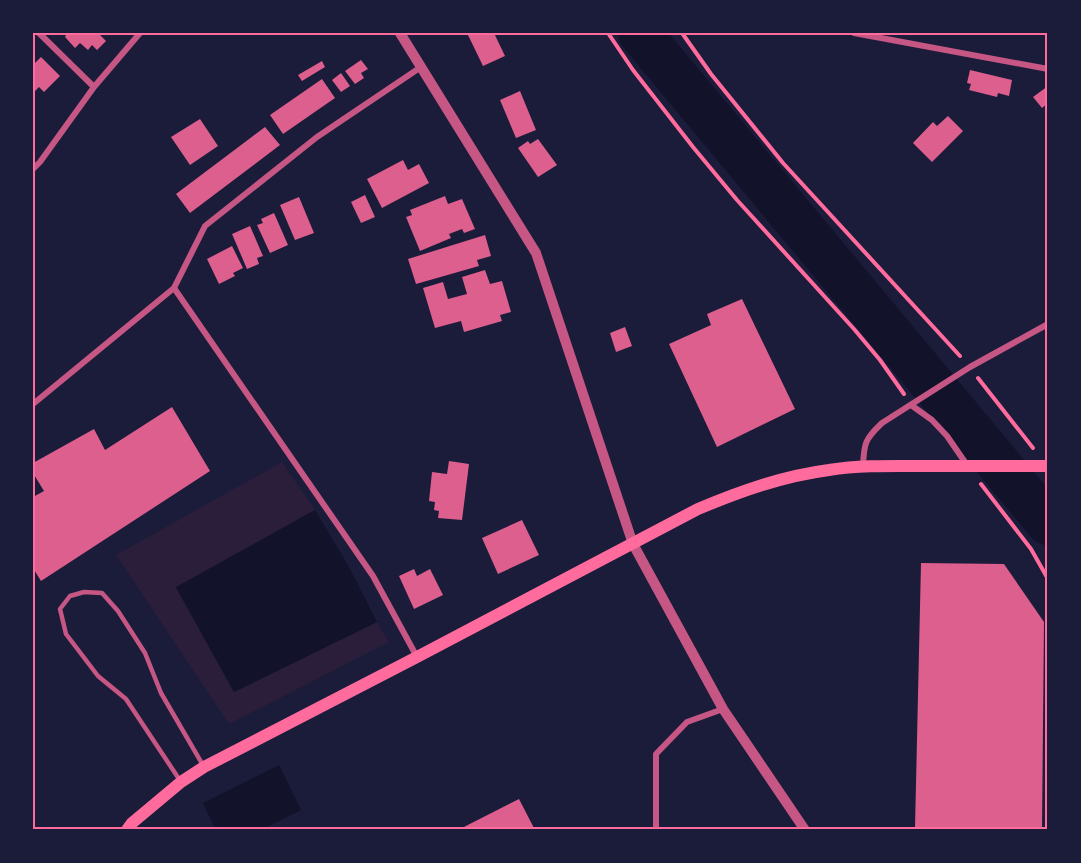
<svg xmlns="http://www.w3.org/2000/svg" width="1081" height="863" viewBox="0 0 1081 863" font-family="'Exo 2',sans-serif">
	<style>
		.green { fill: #2a1e3b }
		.water { fill: #12122b }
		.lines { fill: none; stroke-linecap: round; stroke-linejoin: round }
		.river { stroke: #12122b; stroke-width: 44 }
		.building { fill: #dd5f8e }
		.path { stroke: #ff6b9d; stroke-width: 4 }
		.service { stroke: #c65784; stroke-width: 4.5 }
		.minor { stroke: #c65784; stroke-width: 6 }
		.tertiary { stroke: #c65784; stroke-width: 10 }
		.secondary { stroke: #ff6b9d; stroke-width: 12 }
		.neatline { fill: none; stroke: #ff6b9d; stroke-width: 2 }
	</style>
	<rect width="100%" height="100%" fill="#1b1b3a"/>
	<path class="green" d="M282 462 315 510 176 588 234 692 377 622 389 642 229 724 116 555Z"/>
	<path class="water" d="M315 510 348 565 377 622 234 692 176 587Z
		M279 765 301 810 261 830H216L203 803Z"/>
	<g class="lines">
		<path class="river" d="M640 33 1048 523"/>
	</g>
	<path class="building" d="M64 33H98L106 41 97 50 92 45 88 50 80 43 75 48 65 37 66 35Z
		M467 33H494L505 56 483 66Z
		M41 57 60 76 44 92 39 87 33 93V65Z
		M361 60 368 69 361 73 364 78 355 84 345 71Z
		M322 61 325 67 302 81 298 75Z
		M970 70 1012 80 1009 96 998 93 997 97 969 90 971 84 967 83Z
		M341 73 350 86 341 92 332 80Z
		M322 79 335 98 283 134 270 115Z
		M1048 86V103L1042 108 1033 97Z
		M520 91 536 130 516 138 500 100Z
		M948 116 963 131 932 162 913 143 933 122 937 126Z
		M200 119 218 146 190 165 171 137Z
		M265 127 280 145 190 213 176 194Z
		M538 139 557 165 538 177 518 148 528 141 530 144Z
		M403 160 408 170 419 164 429 183 382 208 367 179Z
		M365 195 375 217 361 223 351 202Z
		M445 196 448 204 462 199 475 229 464 233 462 229 449 234 451 238 420 251 406 217 412 215 410 210Z
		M299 197 314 233 295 240 280 205Z
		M274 213 288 245 270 253 257 225 263 223 261 219Z
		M250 226 263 256 257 258 259 264 247 269 232 234Z
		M485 235 491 256 477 260 479 266 416 284 408 259Z
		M232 246 243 268 233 273 235 276 219 284 207 259Z
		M485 270 490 284 502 281 511 312 500 315 502 321 464 332 461 321 435 328 423 288 443 282 448 299 467 294 462 277Z
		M742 299 795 409 717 447 669 344 711 325 707 314Z
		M625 327 632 346 616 352 610 333Z
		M172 407 210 471 41 581 33 568V497L44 491 33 473V463L94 429 105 450Z
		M449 461 469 464 462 520 438 518 439 511 434 510 435 502 429 501 432 472 447 474Z
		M522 520 539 555 498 574 482 538Z
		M921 563 1004 564 1044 622 1042 830H943V829L915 828Z
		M414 569 417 576 430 569 443 595 414 609 399 576Z
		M519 799 535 830H458Z"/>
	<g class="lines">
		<path class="path" d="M608 33 633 70 693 147 737 200 854 329 880 360 904 394
			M682 33 711 74 783 163 960 356
			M978 378 1033 448
			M981 484 1031 549 1048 579"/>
		<path class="service" d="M181 782 126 699 98 676 66 634 60 609 70 596 84 592 102 593 118 611 145 653 161 693 204 767"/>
		<path class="minor" d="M39 33 94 87
			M854 33 1048 69
			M33 169 40 162 94 87 140 33
			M174 288 373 576 417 657
			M33 404 174 288 205 226 317 137 421 67
			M911 405 932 420 947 436 967 465
			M863 466C864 443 865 439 882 423L970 367 1048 324
			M656 830V754L687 722 723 709"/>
		<path class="tertiary" d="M400 33 536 253 633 544 723 709 805 830"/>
		<path class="secondary" d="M127 830 132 823 181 782 204 767 417 657 698 509C741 491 783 476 829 470 861 465 893 466 925 466 966 466 1007 466 1048 466"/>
	</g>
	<rect width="1081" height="863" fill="none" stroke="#1b1b3a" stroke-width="69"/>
	<rect x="34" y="34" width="1012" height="794" class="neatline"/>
</svg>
